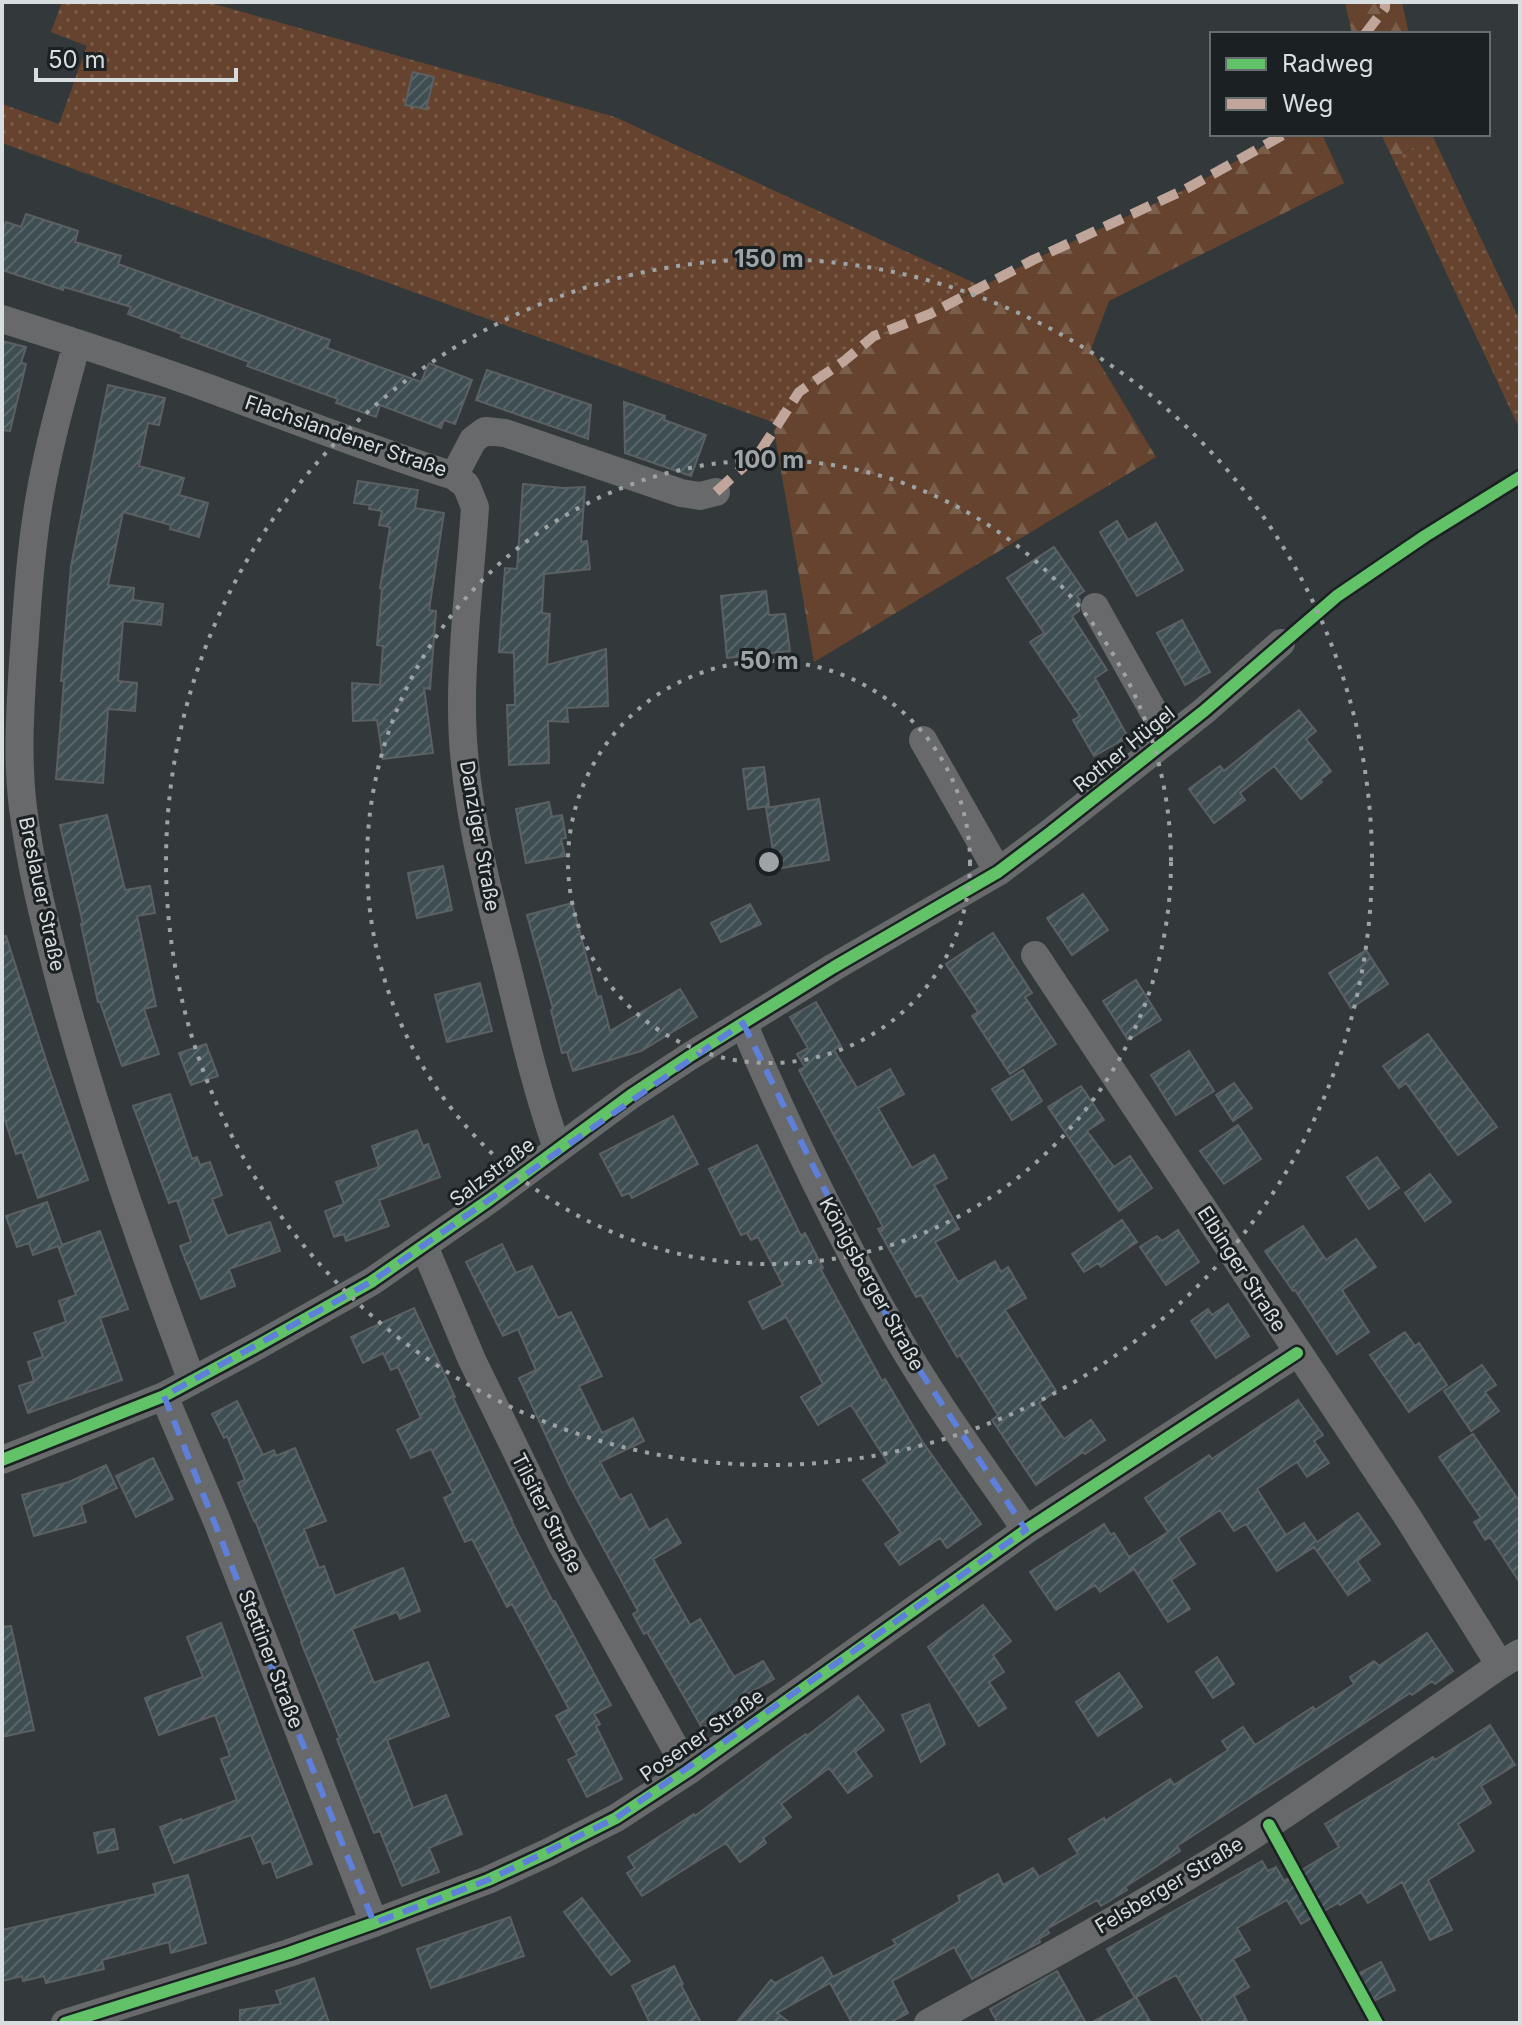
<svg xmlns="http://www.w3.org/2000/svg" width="1522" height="2025" viewBox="0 0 1522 2025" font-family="Inter,sans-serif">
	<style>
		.grass { fill: url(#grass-dots) }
		.forest { fill: url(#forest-firs) }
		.building { fill: url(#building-hatch); stroke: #5b6062; stroke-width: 2 }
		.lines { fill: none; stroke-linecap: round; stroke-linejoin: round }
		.minor { stroke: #67696a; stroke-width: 28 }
		.quiet { stroke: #c0a59a; stroke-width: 10; stroke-dasharray: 20 10; stroke-linecap: butt }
		.cycleway-casing { stroke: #1b2022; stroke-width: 17 }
		.cycleway { stroke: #61c268; stroke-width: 12 }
		.marked { fill: none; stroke: #5e80db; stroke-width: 6; stroke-dasharray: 16 10; stroke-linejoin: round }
		.ring { fill: none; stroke: #9ea4a6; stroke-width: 4; stroke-dasharray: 4 8 }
		.labels { text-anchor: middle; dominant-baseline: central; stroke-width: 6; stroke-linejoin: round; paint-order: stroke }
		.street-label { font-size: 20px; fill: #d8dee0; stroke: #1b2022 }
		.centre { fill: #9ea4a6; stroke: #1b2022; stroke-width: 4 }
		.ring-label { font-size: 24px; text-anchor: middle; font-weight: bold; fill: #9ea4a6; stroke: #1b2022; stroke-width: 6; stroke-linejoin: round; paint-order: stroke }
	</style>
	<defs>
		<pattern id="grass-dots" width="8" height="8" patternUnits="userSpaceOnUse" patternTransform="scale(2)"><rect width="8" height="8" fill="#65432e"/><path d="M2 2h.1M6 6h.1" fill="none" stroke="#7a5e4c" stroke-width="1.8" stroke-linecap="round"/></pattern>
		<pattern id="forest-firs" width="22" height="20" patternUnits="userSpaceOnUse" patternTransform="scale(2)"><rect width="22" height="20" fill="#65432e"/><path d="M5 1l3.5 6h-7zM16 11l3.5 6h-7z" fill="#7a5e4c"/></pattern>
		<pattern id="building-hatch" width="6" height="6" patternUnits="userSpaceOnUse" patternTransform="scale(2)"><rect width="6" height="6" fill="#3e4e52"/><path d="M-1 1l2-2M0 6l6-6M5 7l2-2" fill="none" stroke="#59676b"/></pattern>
	</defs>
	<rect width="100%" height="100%" fill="#33393a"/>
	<path class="grass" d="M62 2H207L615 117 981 286 930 314 874 336 844 361 799 392 778 424 2 143V104L59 124 87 46 51 32Z
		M1433 137 1520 321V430L1393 159Z"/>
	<path class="forest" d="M1345 2H1402L1409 34H1352Z
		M1285 134H1322L1344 183 1109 301 1091 349 1156 457 814 662 774 430 799 392 844 361 874 336 930 314 1033 260 1186 189Z
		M1381 134H1432L1433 137 1393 159Z"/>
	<path class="building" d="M413 72 434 77 426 109 405 105Z
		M26 214 78 231 75 242 121 256 118 264 330 340 327 348 421 382 429 363 472 380 455 424 444 420 441 428 380 405 376 417 336 403 338 399 247 366 249 362 181 337 182 334 128 314 131 307 64 287 63 290 2 270V235L6 222 21 227Z
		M2 341 26 347 21 363 26 364 10 431 2 430Z
		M487 370 591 405 588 439 476 400Z
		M108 385 165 398 159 425 148 423 139 466 184 478 179 495 208 503 199 537 170 529 171 525 123 512 108 585 134 588 133 600 163 604 161 625 123 621 118 681 137 683 135 711 108 709 103 783 56 779 64 681H61L71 566Z
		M624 402 665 416 664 420 706 435 691 476 625 453Z
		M358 481 418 490 415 508 444 513 429 610 436 611 430 689 424 688 433 753 383 759 377 720 353 721 352 683 380 685 383 646 377 645 382 589 380 588 390 527 379 525 382 511 369 509 370 505 354 503Z
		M523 484 563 488 585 487 581 542 587 541 590 569 544 574 542 613 550 614 547 665 606 649 608 706 567 708 568 722 548 721 549 763 509 765 507 705H515L514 653 499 652 505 568 517 569Z
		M1117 521 1128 540 1156 523 1183 570 1137 596 1100 532Z
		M1054 547 1084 591 1077 596 1080 600 1079 611 1072 616 1107 670 1095 678 1128 737 1094 756 1073 720 1080 716 1030 642 1044 633 1007 578Z
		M766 591 769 615 785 614 790 651 727 658 721 596Z
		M1182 620 1210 672 1185 685 1157 633Z
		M1299 710 1316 731 1306 739 1331 771 1320 780 1322 782 1301 799 1274 766 1240 793 1245 800 1214 823 1189 789 1220 766 1224 771Z
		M764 767 769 806 748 809 743 769Z
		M819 799 829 860 776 869 766 808Z
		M549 802 552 817 562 815 566 838 561 839 565 856 526 863 516 809Z
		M107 815 125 890 150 886 155 913 137 916 156 1006 144 1009 159 1054 122 1066 100 1002H98L81 924H83L60 825Z
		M443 866 452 910 417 918 408 873Z
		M1083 894 1108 930 1072 955 1047 918Z
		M572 903 597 997 601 996 610 1031 680 989 697 1017 641 1051 573 1071 567 1052 562 1053 551 1010 553 1009 527 915Z
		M750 904 761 924 721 942 711 923Z
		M993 933 1032 993 1025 997 1056 1044 1010 1074 972 1016 978 1012 946 964Z
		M6 936 46 1060 88 1180 38 1198 22 1152 16 1154 2 1111V937Z
		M1366 950 1388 984 1351 1008 1329 973Z
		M1136 980 1161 1020 1128 1040 1103 1001Z
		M480 983 492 1031 447 1042 435 995Z
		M816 1002 841 1046 834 1050 857 1088 890 1069 904 1094 878 1108 912 1168 934 1155 947 1178 934 1185 959 1229 935 1242 958 1282 995 1261 1001 1272 1008 1267 1026 1298 1005 1310 1056 1391 1039 1403 1064 1439 1091 1420 1105 1440 1085 1454 1083 1452 1036 1485 992 1420 998 1415 960 1355 957 1357 921 1295 916 1297 878 1229 883 1227 799 1070 805 1067 797 1054 808 1048 790 1017Z
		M1428 1034 1497 1127 1458 1155 1406 1083 1399 1088 1383 1066Z
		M206 1044 218 1076 191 1085 179 1053Z
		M1189 1051 1214 1091 1176 1115 1151 1075Z
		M1023 1070 1042 1101 1012 1120 992 1089Z
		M1234 1083 1252 1108 1233 1121 1216 1095Z
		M1081 1086 1104 1120 1087 1131 1114 1167 1130 1156 1152 1188 1119 1211 1048 1107Z
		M170 1094 192 1159 197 1157 200 1165 210 1162 222 1195 212 1199 227 1236 270 1222 280 1251 229 1269 235 1286 201 1299 180 1246 191 1242 177 1200 169 1203 133 1106Z
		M673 1116 698 1164 632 1198 629 1193 622 1196 600 1154Z
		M1238 1125 1261 1159 1224 1184 1200 1151Z
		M417 1130 423 1146 428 1144 440 1177 379 1200 389 1226 346 1241 344 1234 334 1237 325 1211 344 1204 336 1182 379 1167 372 1146Z
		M757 1145 801 1236 805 1233 823 1268 821 1270 882 1381 885 1379 922 1441 981 1524 947 1548 940 1538 900 1565 885 1544 901 1533 863 1480 888 1463 851 1405 818 1425 801 1397 823 1384 786 1317 763 1329 749 1302 783 1285 758 1237 751 1240 747 1233 741 1235 709 1169Z
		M1377 1157 1399 1188 1369 1209 1347 1177Z
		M1430 1174 1451 1202 1425 1221 1405 1193Z
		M47 1202 62 1245 100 1231 128 1309 100 1318 122 1380 28 1413 19 1386 34 1381 28 1362 43 1357 34 1333 66 1322 59 1301 76 1295 58 1246 33 1255 29 1243 17 1247 6 1216Z
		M1122 1220 1137 1242 1101 1267 1098 1263 1084 1272 1072 1254Z
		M1303 1226 1326 1260 1356 1239 1376 1267 1342 1290 1369 1332 1337 1354 1295 1290 1293 1291 1265 1251Z
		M1178 1230 1199 1262 1166 1285 1140 1247 1157 1236 1162 1241Z
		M502 1244 516 1273 532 1266 558 1318 571 1312 602 1376 579 1386 602 1433 633 1418 644 1441 600 1462 620 1500 631 1494 649 1530 667 1519 681 1543 653 1559 690 1625 700 1619 734 1677 763 1661 774 1679 732 1703 735 1709 702 1728 647 1632 644 1634 633 1614 638 1611 569 1485 519 1378 536 1370 518 1329 503 1336 466 1262Z
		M1228 1304 1249 1336 1216 1358 1191 1321 1208 1309 1212 1315Z
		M414 1308 455 1397 453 1398 512 1520H511L553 1602 555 1601 611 1705 594 1714 600 1724 596 1726 622 1779 587 1797 568 1760 577 1755 556 1716 569 1709 512 1604 507 1607 472 1539 465 1542 444 1498 453 1493 431 1449 411 1458 397 1430 421 1418 398 1367 391 1370 383 1353 363 1363 351 1337Z
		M1405 1332 1415 1346 1419 1343 1447 1385 1409 1412 1370 1355Z
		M1482 1365 1496 1385 1485 1392 1499 1411 1471 1431 1444 1391Z
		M1298 1400 1323 1435 1314 1441 1329 1463 1307 1477 1297 1462 1257 1489 1286 1535 1304 1523 1317 1542 1358 1513 1380 1544 1357 1561 1370 1580 1348 1595 1314 1547 1277 1571 1246 1524 1234 1531 1220 1510 1178 1538 1195 1564 1171 1580 1190 1609 1168 1622 1134 1569 1100 1592 1095 1585 1056 1610 1030 1572 1104 1524 1111 1535 1114 1533 1129 1557 1148 1545 1168 1532 1145 1498 1209 1455 1212 1459Z
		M237 1401 263 1455 274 1450 276 1456 295 1448 326 1521 304 1529 319 1568 324 1566 335 1596 403 1568 420 1611 400 1619 397 1612 352 1629 374 1683 428 1662 449 1716 387 1740 413 1808 446 1795 462 1834 429 1848 439 1872 402 1886 380 1831 374 1833 337 1739 340 1738 301 1642H302L255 1520 254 1521 238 1483 245 1480 227 1436 224 1438 212 1414Z
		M1473 1434 1520 1502V1583L1490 1537 1485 1540 1474 1522 1481 1518 1439 1457Z
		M153 1458 173 1499 136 1517 116 1476Z
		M106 1465 117 1488 81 1505 86 1522 34 1536 22 1495 69 1482Z
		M983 1605 1011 1641 993 1655 1004 1672 989 1682 1006 1708 979 1726 928 1647Z
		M221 1623 265 1743 312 1864 277 1878 271 1861 263 1864 251 1835 174 1863 160 1827 181 1819 182 1821 237 1800 221 1759 230 1756 215 1715 159 1735 145 1698 203 1677 187 1637Z
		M11 1626 34 1730 2 1737V1627Z
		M1427 1633 1453 1671 1435 1684 1432 1681 1412 1695 1410 1693 1177 1846 1180 1851 1125 1887 1127 1890 1101 1906 1097 1900 1047 1929 1049 1933 1039 1939 1040 1942 972 1979 954 1947 892 1981 908 2013 889 2023H852L830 1983 777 2013 790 2023H736L771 1980 775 1983 822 1957 833 1977 891 1947 896 1944 893 1940 943 1912 960 1901 958 1896 998 1874 1003 1885 1033 1868 1039 1877 1078 1854 1069 1839 1104 1818 1105 1821 1170 1779 1174 1785 1228 1750 1222 1741 1243 1727 1255 1745 1313 1707 1315 1710 1354 1684 1350 1677 1374 1661 1379 1666Z
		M1217 1657 1234 1684 1213 1698 1196 1672Z
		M1119 1673 1142 1707 1098 1736 1076 1702Z
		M858 1696 884 1730 855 1752 872 1776 848 1793 829 1768 781 1804 791 1817 763 1838 766 1843 740 1862 726 1843 642 1896 627 1873 635 1868 628 1857 694 1814 695 1816 790 1745 806 1734 807 1736Z
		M929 1704 945 1744 921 1762 902 1715Z
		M1490 1725 1515 1765 1481 1786 1491 1803 1458 1824 1474 1851 1428 1880 1452 1930 1430 1940 1402 1882 1368 1903 1361 1892 1340 1905 1338 1903 1301 1924 1287 1900 1237 1928 1250 1950 1233 1959 1249 1987 1234 1996 1248 2023H1204L1176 1975 1135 1998 1107 1949 1262 1861 1268 1871 1276 1867 1284 1881 1339 1847 1325 1824 1433 1757 1435 1760Z
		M114 1829 118 1849 98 1853 94 1833Z
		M188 1875 206 1943 171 1953 169 1942 102 1960 104 1969 46 1983 44 1976 23 1981 22 1976 2 1981V1930L156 1894 153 1884Z
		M582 1898 630 1961 611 1975 564 1912Z
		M510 1917 524 1956 431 1988 417 1949Z
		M1381 1962 1395 1990 1372 2002 1358 1974Z
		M674 1966 683 1984 681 1985 701 2023H650L632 1986Z
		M1057 1971 1086 2023H998L990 2009Z
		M314 1978 329 2023H240V2010L281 2004 276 1991Z
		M1136 1997 1151 2023H1091Z"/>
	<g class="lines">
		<path class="minor" d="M2 319C72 341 142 364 211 389 292 419 372 450 454 476L466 485 475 507C471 571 462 637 462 702 461 791 485 880 507 966 522 1027 536 1089 557 1148
			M77 343C63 395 48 447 39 501 30 554 27 609 23 663 20 711 17 760 23 808 30 864 44 919 58 974 94 1112 142 1247 192 1381
			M454 476 473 440 485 431 505 433 681 493 700 496 716 492
			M1095 607 1169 739
			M923 740 998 872
			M1035 955 1407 1516 1500 1665
			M743 1023C788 1129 838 1233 895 1333 934 1401 982 1466 1026 1530
			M424 1246 472 1360 562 1545 688 1771
			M164 1396 217 1521 374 1923
			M2 1460 164 1396 257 1346 371 1282 489 1200 631 1095 690 1056 834 967 998 872 1051 832 1204 711 1281 643
			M65 2023 289 1953 374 1923 488 1880 549 1852 616 1818 688 1771 1026 1530 1297 1353
			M928 2023C1043 1960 1160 1897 1270 1824 1348 1772 1424 1718 1500 1665L1520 1653"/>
		<path class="quiet" d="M1365 34 1385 8V2
			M716 492 759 453 799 392 844 361 874 336 930 314 1033 260 1186 189 1285 134"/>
		<g class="cycleway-casing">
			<path id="cycleway" d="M2 1460 164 1396 257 1346 371 1282 489 1200 631 1095 690 1056 834 967 998 872 1051 832 1204 711 1337 596 1425 536 1520 477
				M1269 1825 1377 2023
				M65 2023 289 1953 374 1923 488 1880 549 1852 616 1818 688 1771 1026 1530 1297 1353"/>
		</g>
		<use href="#cycleway" class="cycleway"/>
	</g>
	<path class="marked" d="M743 1023 896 1335 1026 1530 616 1818 488 1880 374 1923 164 1396 371 1282Z"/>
	<g class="ring">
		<circle cx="769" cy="862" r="201"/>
		<circle cx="769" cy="862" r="402"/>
		<circle cx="769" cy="862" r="603"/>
	</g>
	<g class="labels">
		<g class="street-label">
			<text transform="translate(346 436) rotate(19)">Flachslandener Straße</text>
			<text transform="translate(1124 749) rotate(-39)">Rother Hügel</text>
			<text transform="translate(480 836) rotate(80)">Danziger Straße</text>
			<text transform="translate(42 894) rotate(78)">Breslauer Straße</text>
			<text transform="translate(492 1172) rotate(-37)">Salzstraße</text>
			<text transform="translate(1242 1269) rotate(57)">Elbinger Straße</text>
			<text transform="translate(872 1284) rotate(61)">Königsberger Straße</text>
			<text transform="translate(547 1513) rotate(63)">Tilsiter Straße</text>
			<text transform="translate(271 1659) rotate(69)">Stettiner Straße</text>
			<text transform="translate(702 1735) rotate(-35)">Posener Straße</text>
			<text transform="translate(1169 1885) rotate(-31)">Felsberger Straße</text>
		</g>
	</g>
	<circle cx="769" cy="862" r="12" class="centre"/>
	<g class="ring-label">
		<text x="769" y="267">150 m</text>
		<text x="769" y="468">100 m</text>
		<text x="769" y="669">50 m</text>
	</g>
	<rect width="1522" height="2025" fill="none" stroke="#d8dee0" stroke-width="8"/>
	<rect x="1210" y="32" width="280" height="104" fill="#1b2022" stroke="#676c6e" stroke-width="2"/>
	<rect x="1226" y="58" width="40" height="12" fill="#61c268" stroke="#676c6e" stroke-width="2"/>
	<text x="1282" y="72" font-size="24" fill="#d8dee0">Radweg</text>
	<rect x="1226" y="98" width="40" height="12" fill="#c0a59a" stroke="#676c6e" stroke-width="2"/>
	<text x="1282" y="112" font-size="24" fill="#d8dee0">Weg</text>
	<path d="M36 68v12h200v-12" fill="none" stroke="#d8dee0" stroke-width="4"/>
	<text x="48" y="68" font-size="24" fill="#d8dee0" stroke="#1b2022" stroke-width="6" paint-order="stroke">50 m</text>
</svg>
